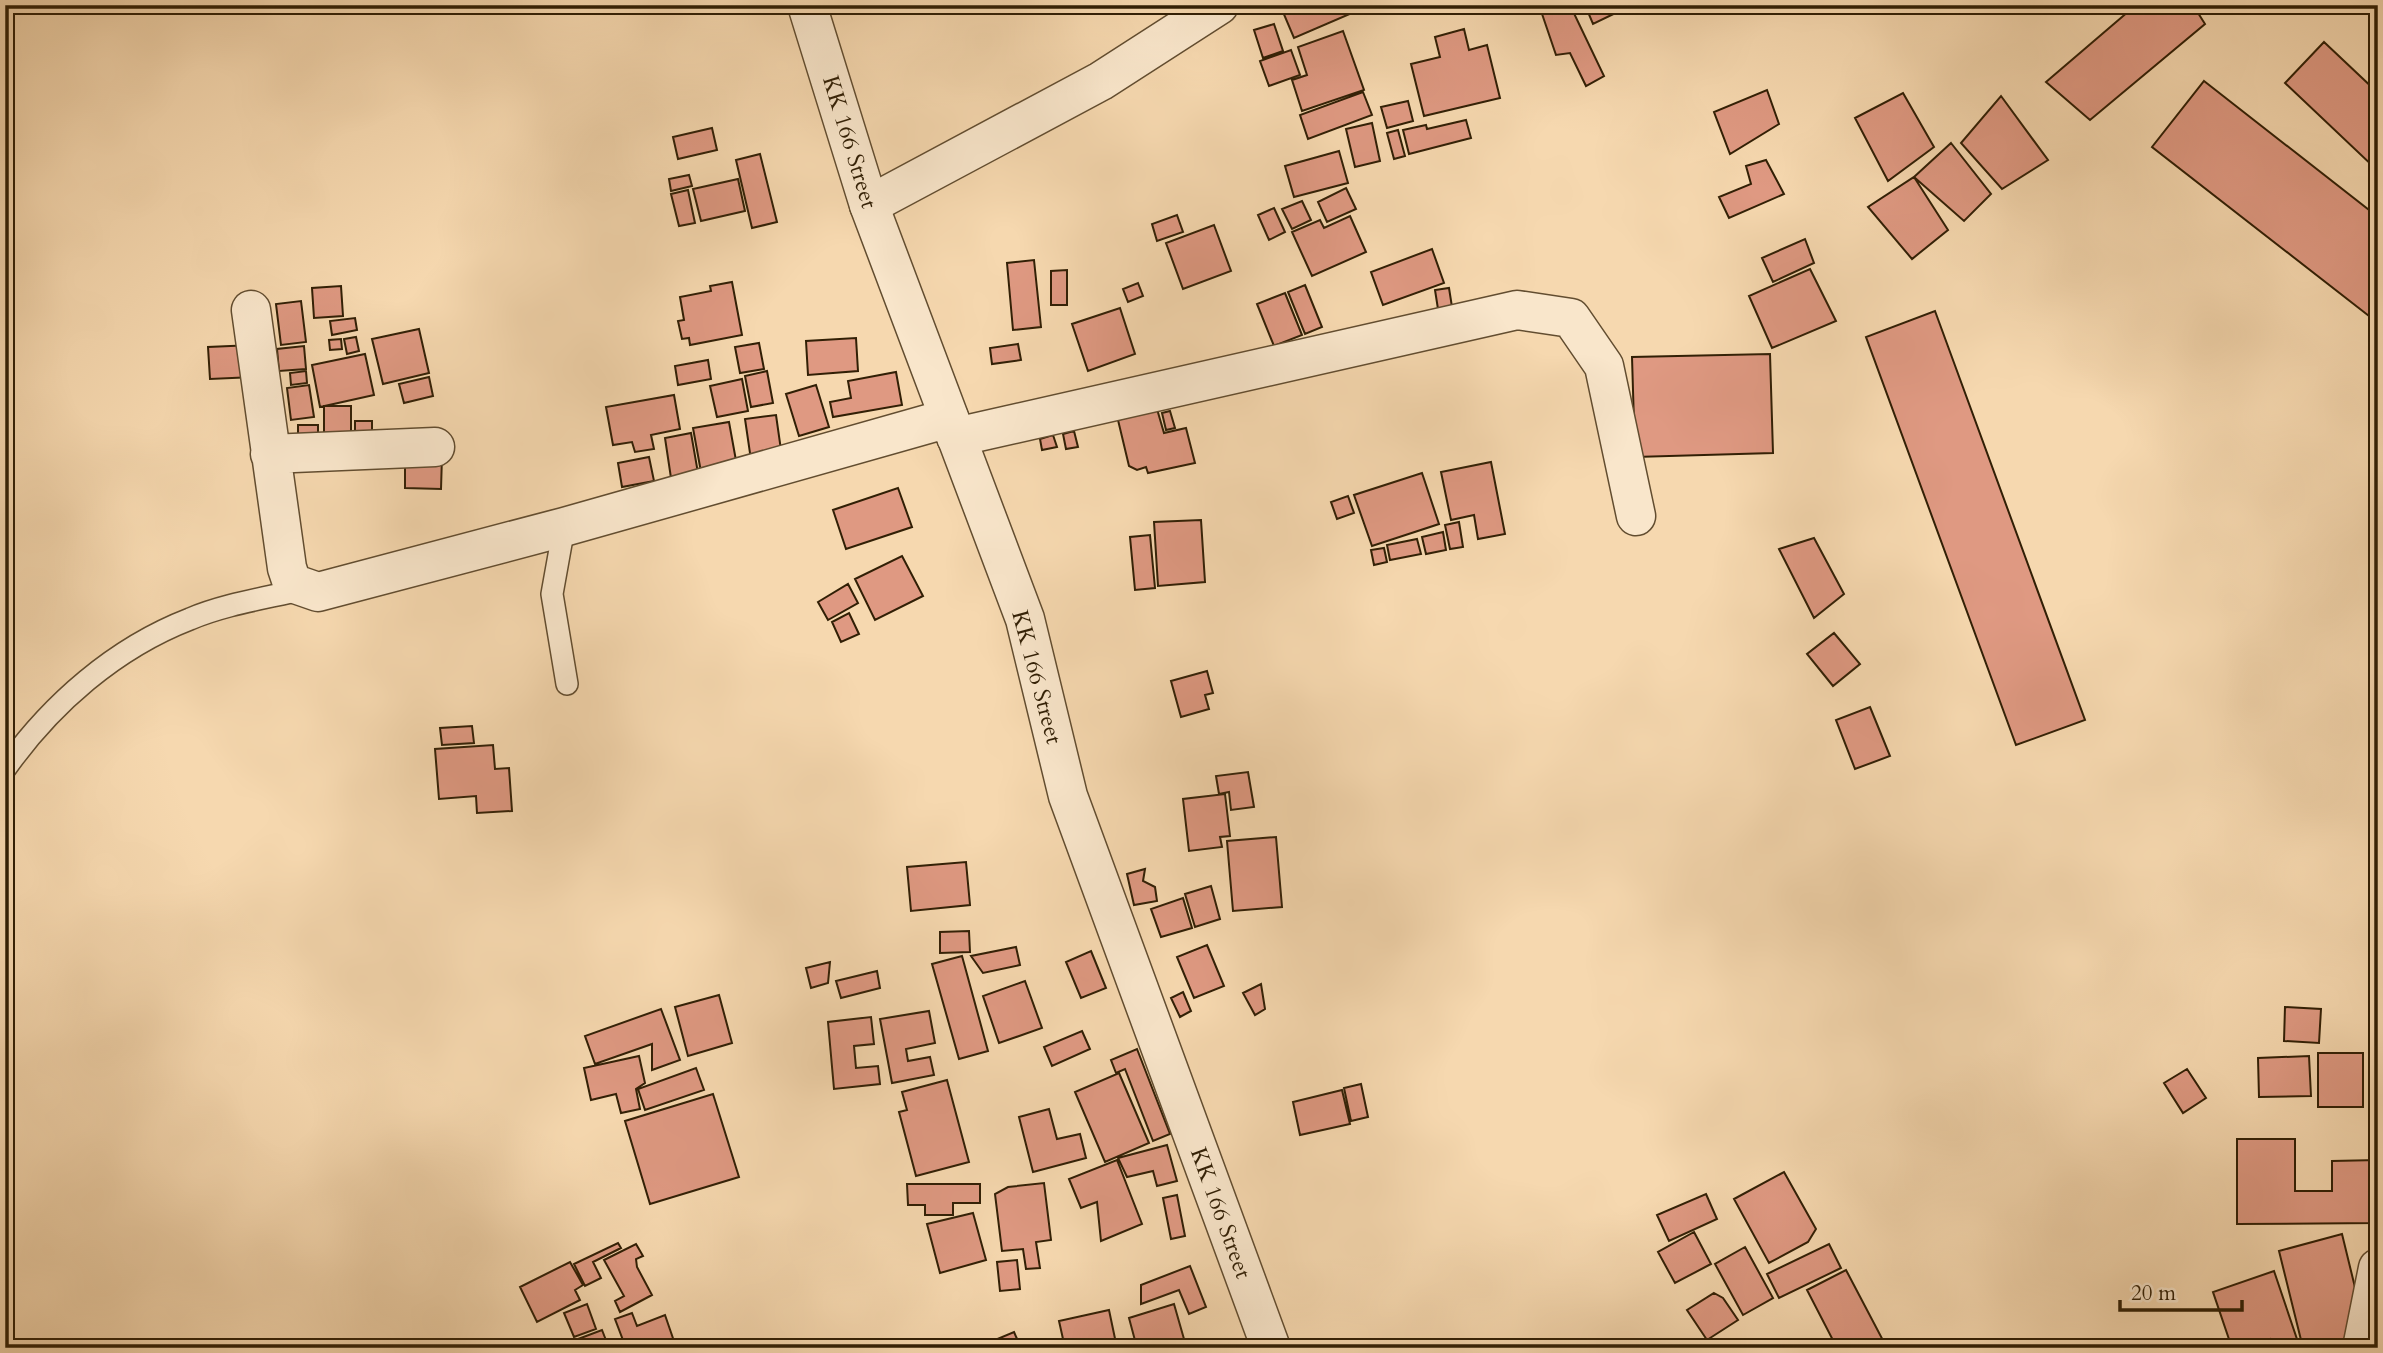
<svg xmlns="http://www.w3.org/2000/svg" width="2383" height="1353" viewBox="0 0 2383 1353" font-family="Cardo,serif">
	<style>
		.building { fill: #df9982; stroke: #311f05; stroke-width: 2 }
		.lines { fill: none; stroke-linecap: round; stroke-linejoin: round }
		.service-casing { stroke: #624d30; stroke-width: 24 }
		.minor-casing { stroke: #624d30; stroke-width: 41 }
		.tertiary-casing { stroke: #624d30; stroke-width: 41 }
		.service { stroke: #f9e6cb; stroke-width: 21 }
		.minor { stroke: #f9e6cb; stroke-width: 38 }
		.tertiary { stroke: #f9e6cb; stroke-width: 38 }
		.labels { text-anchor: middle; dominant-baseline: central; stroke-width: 5; stroke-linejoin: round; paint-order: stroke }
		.street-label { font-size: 23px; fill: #311f05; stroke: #f9e6cb }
	</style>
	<rect width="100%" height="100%" fill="#f6d8af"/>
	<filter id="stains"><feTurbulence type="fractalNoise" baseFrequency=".00286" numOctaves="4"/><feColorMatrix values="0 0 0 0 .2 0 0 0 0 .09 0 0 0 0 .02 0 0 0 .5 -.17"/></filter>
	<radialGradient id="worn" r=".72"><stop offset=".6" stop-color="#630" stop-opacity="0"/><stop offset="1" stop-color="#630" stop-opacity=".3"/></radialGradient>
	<path class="building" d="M1280 5H1348L1352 13 1294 38Z
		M1539 5H1570L1604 76 1586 86 1570 53 1556 55Z
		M1585 5H1628V7L1593 24Z
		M2136 5H2193L2205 24 2090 120 2046 82Z
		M1274 24 1283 51 1263 58 1254 30Z
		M1464 29 1469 50 1487 45 1500 98 1424 116 1411 64 1440 57 1435 37Z
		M1343 31 1364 90 1302 111 1292 80 1307 75 1298 47Z
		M2324 42 2378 93V171L2285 83Z
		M1291 50 1300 75 1269 86 1260 61Z
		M2204 81 2378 217V323L2152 147Z
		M1767 90 1779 124 1730 154 1714 112Z
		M1363 92 1372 115 1308 139 1300 115Z
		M1903 93 1934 147 1888 181 1855 118Z
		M2001 96 2048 160 2002 189 1961 143Z
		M1408 101 1413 121 1387 128 1381 107Z
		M1466 120 1471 138 1409 154 1403 130 1426 125 1427 129Z
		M1372 123 1380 161 1355 167 1346 129Z
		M712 128 717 150 678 159 673 137Z
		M1398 130 1405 156 1394 159 1387 133Z
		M1951 143 1991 194 1964 221 1914 177Z
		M1339 151 1348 183 1294 197 1285 166Z
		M760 154 777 222 752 228 736 160Z
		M1766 160 1784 194 1729 218 1719 197 1751 184 1746 166Z
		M689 175 692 186 671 191 669 179Z
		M1914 177 1948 230 1912 259 1868 207Z
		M738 179 745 211 701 221 693 189Z
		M1346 188 1356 209 1327 222 1318 202Z
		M688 190 695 223 679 226 671 194Z
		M1302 201 1311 220 1292 229 1282 209Z
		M1274 208 1285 232 1269 240 1258 215Z
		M1177 215 1183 232 1157 241 1152 224Z
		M1350 216 1366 252 1312 276 1292 232 1320 220 1324 228Z
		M1214 225 1231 271 1183 289 1166 243Z
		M1805 239 1814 263 1773 282 1762 258Z
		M1432 249 1444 283 1383 305 1371 272Z
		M1034 260 1041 327 1013 330 1007 263Z
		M1810 269 1836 321 1772 348 1749 296Z
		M1067 270V305H1051V271Z
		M732 282 742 335 690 345 689 338 682 339 678 321 684 320 680 297 711 291 710 286Z
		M1138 283 1143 296 1128 302 1123 289Z
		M1305 285 1322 327 1305 334 1288 292Z
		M341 286 343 316 314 318 312 288Z
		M1449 288 1452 307 1438 309 1435 290Z
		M1285 293 1302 335 1274 346 1257 304Z
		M301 301 306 342 281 345 276 304Z
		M1120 308 1135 354 1088 371 1072 324Z
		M1935 311 2085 720 2016 745 1866 337Z
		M355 318 357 330 332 335 330 321Z
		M419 329 429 373 383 384 372 339Z
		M356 337 359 351 347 354 344 339Z
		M856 338 858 371 808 375 806 341Z
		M341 339 342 349 330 350 329 340Z
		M759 343 764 369 740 373 735 347Z
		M1018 344 1021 360 992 364 990 348Z
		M253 345 254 377 210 379 208 347Z
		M304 346 306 369 279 371 277 349Z
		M365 354 374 395 320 407 312 365Z
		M1770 354 1773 453 1635 457 1632 357Z
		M708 360 711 379 678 385 675 366Z
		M306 371 307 383 291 385 290 373Z
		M767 371 773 403 751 407 745 376Z
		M896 372 902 405 833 417 830 402 851 398 848 381Z
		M429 377 433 396 404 403 399 384Z
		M742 379 748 411 717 417 710 386Z
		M309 385 314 417 291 420 287 388Z
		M816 385 829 427 799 436 786 394Z
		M674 395 680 429 651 435 654 449 635 452 632 442 613 445 606 407Z
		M324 406H351V439H324Z
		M1157 409 1164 433 1186 428 1195 463 1148 473 1146 467 1137 470 1129 466 1118 420Z
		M1170 411 1175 428 1166 430 1162 413Z
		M776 415 782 457 751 460 745 419Z
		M355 421H372V437H355Z
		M729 422 737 466 701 472 693 428Z
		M298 425H318V441H298Z
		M1074 431 1078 447 1066 449 1063 434Z
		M691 433 698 473 671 478 665 438Z
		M1053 435 1057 447 1042 450 1040 439Z
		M405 456H442L441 489 405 488Z
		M649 457 654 481 622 487 618 463Z
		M1491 462 1505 534 1478 539 1474 515 1451 520 1441 472Z
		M1422 473 1439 524 1372 546 1354 495Z
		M898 488 912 527 846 549 833 510Z
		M1348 496 1354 513 1337 519 1331 502Z
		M1201 520 1205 582 1158 586 1154 522Z
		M1459 522 1463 547 1450 549 1445 525Z
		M1443 532 1446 550 1426 554 1422 537Z
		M1150 535 1155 588 1135 590 1130 537Z
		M1814 538 1844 594 1814 618 1779 549Z
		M1417 539 1421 554 1390 560 1387 545Z
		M1384 548 1387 562 1374 565 1371 550Z
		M902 556 923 596 875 620 855 579Z
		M848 584 858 603 828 620 818 602Z
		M849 613 859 634 841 642 832 622Z
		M1834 633 1860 664 1833 686 1807 654Z
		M1207 671 1213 693 1205 695 1209 709 1181 717 1171 681Z
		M1870 707 1890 756 1855 769 1836 720Z
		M472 726 474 743 442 745 440 728Z
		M493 745 495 769 509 768 512 811 477 813 476 796 439 799 435 749Z
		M1248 772 1254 807 1231 810 1229 792 1219 794 1216 776Z
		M1225 794 1230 836 1220 837 1222 847 1189 851 1183 799Z
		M1276 837 1282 907 1233 911 1227 841Z
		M966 862 970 905 911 911 907 867Z
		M1145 869 1143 881 1155 887 1157 901 1134 905 1127 874Z
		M1211 886 1220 919 1195 927 1185 894Z
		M1183 898 1192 928 1161 937 1151 909Z
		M969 931 970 952 940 953V932Z
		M1207 945 1224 986 1194 998 1177 957Z
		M1016 947 1020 965 983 973 971 956Z
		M1091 951 1106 988 1081 998 1066 962Z
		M962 956 988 1051 959 1059 932 964Z
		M830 962 828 983 811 988 806 968Z
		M877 971 880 988 841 998 836 981Z
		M1025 981 1042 1028 999 1043 983 996Z
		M1261 984 1265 1009 1255 1015 1243 993Z
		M1183 992 1191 1011 1180 1017 1171 998Z
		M719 995 732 1043 688 1056 675 1007Z
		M2285 1007 2321 1009 2319 1043 2284 1041Z
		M661 1009 680 1060 652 1070V1044L595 1064 585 1036Z
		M929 1011 935 1043 906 1049 908 1061 930 1057 934 1075 892 1083 880 1019Z
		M871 1017 874 1044 854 1046 856 1068 878 1066 880 1084 834 1089 828 1022Z
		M1082 1031 1090 1049 1052 1066 1044 1047Z
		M1137 1049 1170 1134 1153 1141 1125 1069 1116 1073 1111 1060Z
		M2318 1053H2363V1107H2318Z
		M639 1056 645 1083 636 1089 640 1109 621 1113 616 1094 591 1100 584 1068Z
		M2309 1056 2311 1096 2259 1097 2258 1058Z
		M696 1068 704 1090 645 1110 638 1089Z
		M2187 1069 2206 1098 2183 1113 2164 1083Z
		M1119 1073 1149 1143 1105 1162 1075 1092Z
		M947 1080 969 1162 916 1176 899 1112 907 1110 902 1092Z
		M1361 1084 1368 1117 1351 1121 1344 1088Z
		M1342 1090 1350 1124 1300 1135 1293 1102Z
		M713 1094 739 1177 650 1204 625 1121Z
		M1049 1109 1057 1139 1080 1134 1086 1158 1033 1172 1019 1117Z
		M2237 1139H2295V1191H2332V1161L2378 1160V1223L2237 1224Z
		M1167 1145 1177 1181 1157 1186 1153 1171 1127 1177 1118 1158Z
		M1117 1160 1142 1224 1101 1241 1097 1202 1081 1208 1069 1179Z
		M1784 1172 1816 1229 1808 1242 1769 1263 1734 1199Z
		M1044 1183 1051 1240 1036 1242 1040 1268 1026 1269 1023 1249 1002 1251 995 1194 1008 1187Z
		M907 1184H980V1203H953V1215H925V1205H908Z
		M1706 1194 1717 1219 1669 1241 1657 1215Z
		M1177 1195 1185 1236 1171 1239 1163 1198Z
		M973 1213 986 1260 940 1273 927 1224Z
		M1694 1232 1711 1264 1675 1283 1658 1252Z
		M2342 1234 2361 1312 2363 1348H2303L2279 1251Z
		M618 1243 621 1248 593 1262 601 1278 585 1286 574 1264Z
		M636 1244 643 1256 636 1259 637 1267 652 1295 620 1312 615 1301 624 1296 604 1260Z
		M1829 1244 1841 1268 1779 1298 1767 1274Z
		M1745 1247 1773 1298 1743 1315 1715 1264Z
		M1017 1260 1020 1289 1000 1291 997 1262Z
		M570 1262 583 1285 575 1290 580 1300 537 1322 520 1287Z
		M1190 1266 1206 1307 1189 1314 1179 1290 1141 1304V1285Z
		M1846 1270 1887 1348H1837L1807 1290Z
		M2274 1271 2300 1348H2273L2270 1339 2244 1348H2232L2213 1292Z
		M1714 1293 1723 1298 1738 1320 1707 1340 1687 1310Z
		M587 1304 596 1329 574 1337 564 1313Z
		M1174 1304 1186 1346 1137 1348 1129 1318Z
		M1109 1310 1117 1348H1065L1059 1321Z
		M632 1313 637 1326 665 1315 676 1347 626 1348 615 1319Z
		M602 1330 609 1348H554Z
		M1014 1332 1021 1348H976Z"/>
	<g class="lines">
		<g class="service-casing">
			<path id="service" d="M564 527 552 594 567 684
				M5 769C51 704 115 648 190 619 225 604 267 598 304 589"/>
		</g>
		<g class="minor-casing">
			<path id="minor" d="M869 205 1101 81 1219 5
				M251 310 287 568 292 583 318 592 564 527 949 418
				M956 437 1517 310 1571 318 1604 366 1636 516
				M270 454 435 447
				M2362 1348 2378 1268"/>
		</g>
		<g class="tertiary-casing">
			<path id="tertiary" d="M807 5 869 205 1025 619 1068 796 1271 1348"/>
		</g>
		<use href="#service" class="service"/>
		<use href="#minor" class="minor"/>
		<use href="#tertiary" class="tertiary"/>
	</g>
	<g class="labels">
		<g class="street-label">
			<text transform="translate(850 142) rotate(73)">KK 166 Street</text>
			<text transform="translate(1037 677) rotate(75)">KK 166 Street</text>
			<text transform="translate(1221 1213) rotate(70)">KK 166 Street</text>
		</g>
	</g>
	<rect width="2383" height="1353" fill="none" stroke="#f6d8af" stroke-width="28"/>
	<rect x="7" y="7" width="2369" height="1339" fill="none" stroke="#311f05" stroke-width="3.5"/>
	<rect x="14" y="14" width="2355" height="1325" fill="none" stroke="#311f05" stroke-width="2"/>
	<path d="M2120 1300v10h122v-10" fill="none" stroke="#311f05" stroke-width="3.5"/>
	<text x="2131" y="1300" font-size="21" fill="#311f05" stroke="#f9e6cb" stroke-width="5" paint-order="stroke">20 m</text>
	<rect width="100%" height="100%" filter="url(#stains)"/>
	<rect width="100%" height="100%" fill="url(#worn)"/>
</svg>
